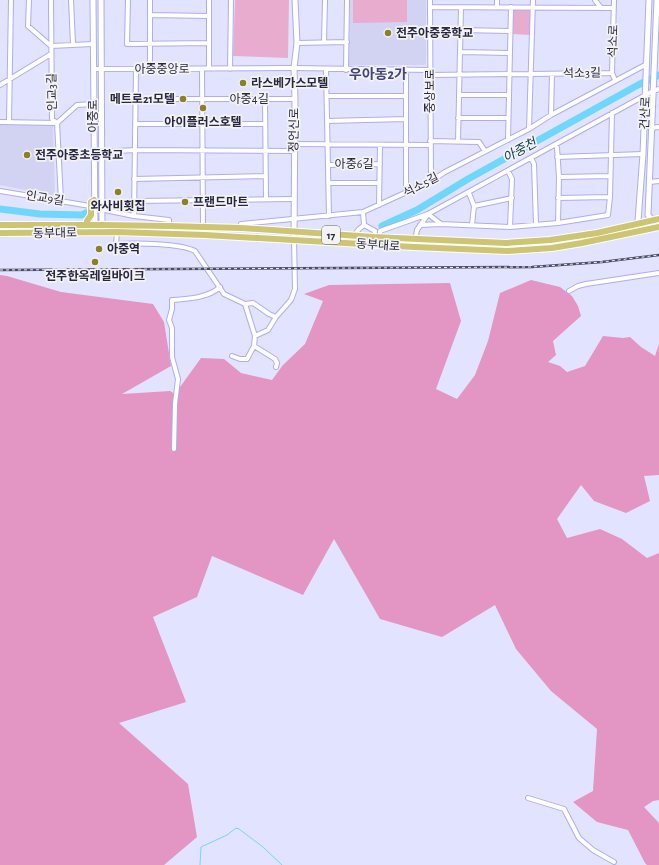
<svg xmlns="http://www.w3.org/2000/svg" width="659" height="865" viewBox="0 0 659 865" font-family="'Alegreya Sans','Noto Sans KR',sans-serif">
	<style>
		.built { fill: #d2d3f2 }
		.green { fill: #e8accf }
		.forest { fill: #e395c3 }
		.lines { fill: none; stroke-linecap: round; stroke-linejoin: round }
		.stream { stroke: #6fd7fb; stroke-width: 1 }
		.river { stroke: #6fd7fb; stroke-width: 7 }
		.minor-casing { stroke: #adadef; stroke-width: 6 }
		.tertiary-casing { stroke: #adadef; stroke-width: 7 }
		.primary-casing { stroke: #fff; stroke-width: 8 }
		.minor { stroke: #fff; stroke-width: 4 }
		.tertiary { stroke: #fff; stroke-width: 5 }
		.primary { stroke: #cdc573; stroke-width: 6 }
		.rail-casing { stroke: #4d4c67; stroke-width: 2.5 }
		.rail { stroke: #f3f3f3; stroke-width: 1; stroke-dasharray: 3; stroke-linecap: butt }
		.poi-dot { fill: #898027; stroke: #f3f3f3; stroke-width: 1.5 }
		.labels { text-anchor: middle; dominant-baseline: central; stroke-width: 3.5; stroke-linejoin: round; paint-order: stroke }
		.shield { fill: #f3f3f3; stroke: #656476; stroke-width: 1 }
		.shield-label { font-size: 11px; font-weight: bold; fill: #282741 }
		.poi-label { font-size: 12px; font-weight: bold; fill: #282741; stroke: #f3f3f3; text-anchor: start }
		.street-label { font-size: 12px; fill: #282741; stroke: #f3f3f3 }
		.water-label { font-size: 13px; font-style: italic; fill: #124050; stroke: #f3f3f3 }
		.quarter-label { font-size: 14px; font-weight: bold; fill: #45437b; stroke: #f3f3f3 }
	</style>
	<rect width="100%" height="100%" fill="#e2e3ff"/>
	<path class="built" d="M350 0H426V65H349Z
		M0 124 53 126 55 196 0 185Z"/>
	<path class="green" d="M235 0H289L288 58 233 56Z
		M353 0H407V22L353 23Z
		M512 8H532L530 35 512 34Z"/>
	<path class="forest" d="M0 275 7 276 61 292 153 304 164 322 171 366 122 394 170 391 175 394 201 358 224 359 241 373 272 380 283 365 305 344 323 301 304 294 329 285 450 283 461 321 436 389 457 399 475 375 488 341 500 293 531 280 560 287 572 296 578 306 581 316 553 341 556 355 548 362 560 366 567 372 585 366 603 336 623 338 630 337 641 347 655 356 659 344V475L644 476 650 501 626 513 594 501 581 485 557 519 567 538 600 529 622 539 647 558 659 553V800L653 801 644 807 659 823V865H647L645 863 628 830 597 822 573 802 593 791 597 729 551 691 516 649 495 605 442 637 380 619 334 539 303 595 212 556 197 597 153 617 186 702 119 723 188 784 197 837 164 865H0Z"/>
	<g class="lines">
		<path class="stream" d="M200 865 201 847 227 835 236 828 239 829 263 847 282 865"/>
		<path class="river" d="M0 209 40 214 82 215 86 213
			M382 226 417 210 468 179 638 85 659 75"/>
		<g class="minor-casing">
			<path id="minor" d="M29 0 28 26 51 46 93 44
				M51 0 52 119 57 123 61 200
				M71 0 73 44
				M128 0 127 44 209 43
				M150 0V68
				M430 0 431 181
				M497 0V7
				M595 0 601 8
				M614 0 612 73 615 80
				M430 7 614 8
				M150 15 209 16
				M460 30 510 31
				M324 42 325 0
				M297 43 347 42
				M460 52 510 53
				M209 68V0
				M93 69 294 68 430 70
				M202 69 203 227
				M230 69 231 0
				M326 70 329 216
				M346 70 347 0
				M430 75 612 73
				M0 85 51 54
				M459 95H509
				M327 96H406
				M136 99H295
				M265 99 266 199
				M551 115 552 74
				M458 118H508
				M327 121 406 119
				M0 122 57 123 77 105 93 104
				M9 122 11 0
				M135 124H265
				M652 128 659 127
				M529 129 533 0
				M508 140 511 7
				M430 141 479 142 485 151
				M458 142 461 7
				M294 144 430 145
				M556 144 557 148 559 177 558 223
				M101 152 135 150 293 151
				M557 157 643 154
				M531 158 534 164 536 224
				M328 165 380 164
				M508 171 512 179 510 227
				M559 177 610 176
				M134 179 266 176
				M650 182 659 181
				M329 183H379
				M0 191 90 206
				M406 193V70
				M469 193 474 206 472 225
				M558 198 610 197
				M134 201 294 199
				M379 205 380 145
				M474 206 512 198
				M102 208 105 210 134 216 169 220V226
				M363 212 364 225
				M134 216 136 68
				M364 225 375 231 374 237
				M420 225 441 224
				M242 228 241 224 363 212 431 181 445 172 529 129 551 115 647 64
				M117 232 116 244C136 243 179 243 195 251L224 294 245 304 253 303 269 314 276 317 291 300 295 289 294 239
				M354 236 359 229 364 225
				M380 237V231L428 214 653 91 659 89
				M414 247 417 230 428 214 441 224 510 227 558 223 608 215 610 197 612 113
				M569 291 578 286 586 284 659 273
				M255 336 268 330 276 317
				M254 346 275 359 277 363 276 367
				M232 356 240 359H247L254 346 255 336 245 304
				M174 449 175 404 178 379 172 357V328L169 320 172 309V300C188 299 208 298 220 287
				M528 798 564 809 579 838 593 850 614 862"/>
		</g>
		<g class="tertiary-casing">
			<path id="tertiary" d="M93 0 95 229
				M101 0 102 232
				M653 221 648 215 657 0
				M635 225 638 221 643 154 649 0
				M294 239 295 99 294 68 297 43 295 0"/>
		</g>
		<g class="primary-casing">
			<path id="primary" d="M0 225H102L169 226 242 228 374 237 506 243 550 240 597 233 659 219
				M87 225V221L91 215V202L94 200
				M0 233 117 232 205 235 414 247 507 251 552 248 582 243 659 227"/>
		</g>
		<use href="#minor" class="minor"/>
		<use href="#tertiary" class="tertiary"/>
		<use href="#primary" class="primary"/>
		<g class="rail-casing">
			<path id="rail" d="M0 270 532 267 602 262 659 255"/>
		</g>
		<use href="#rail" class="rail"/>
	</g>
	<g class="poi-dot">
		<circle cx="388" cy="33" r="4"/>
		<circle cx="243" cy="83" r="4"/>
		<circle cx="183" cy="99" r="4"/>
		<circle cx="203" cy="108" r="4"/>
		<circle cx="27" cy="155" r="4"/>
		<circle cx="118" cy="192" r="4"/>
		<circle cx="185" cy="202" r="4"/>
		<circle cx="99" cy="249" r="4"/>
		<circle cx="95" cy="262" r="4"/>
	</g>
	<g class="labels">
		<rect class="shield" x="322" y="226" width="18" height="18" rx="3"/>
		<g class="shield-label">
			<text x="331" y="235">17</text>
		</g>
		<g class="poi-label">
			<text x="396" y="33">전주아중중학교</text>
			<text x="251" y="83">라스베가스모텔</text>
			<text x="175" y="99" text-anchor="end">메트로21모텔</text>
			<text x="203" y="122" text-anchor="middle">아이플러스호텔</text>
			<text x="35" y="155">전주아중초등학교</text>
			<text x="193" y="202">프랜드마트</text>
			<text x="118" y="206" text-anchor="middle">와사비횟집</text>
			<text x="107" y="249">아중역</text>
			<text x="95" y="276" text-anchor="middle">전주한옥레일바이크</text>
		</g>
		<g class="street-label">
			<text transform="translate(613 41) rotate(-88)">석소로</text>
			<text x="162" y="69">아중중앙로</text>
			<text transform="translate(582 73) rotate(-1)">석소3길</text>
			<text transform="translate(430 91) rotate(-90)">중상보로</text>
			<text transform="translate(52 92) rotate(-91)">인교3길</text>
			<text x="249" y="99">아중4길</text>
			<text transform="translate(645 113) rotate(-87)">건산로</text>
			<text transform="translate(93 116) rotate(-90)">아중로</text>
			<text transform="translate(294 130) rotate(-89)">정언신로</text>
			<text x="354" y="164">아중6길</text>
			<text transform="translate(421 185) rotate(-28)">석소5길</text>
			<text transform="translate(45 198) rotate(9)">인교9길</text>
			<text transform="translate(55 233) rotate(-1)">동부대로</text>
			<text transform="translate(378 245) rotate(4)">동부대로</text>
		</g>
		<g class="water-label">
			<text transform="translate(520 151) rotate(-29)">아중천</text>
		</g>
		<g class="quarter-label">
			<text x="378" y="75">우아동2가</text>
		</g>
	</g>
</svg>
